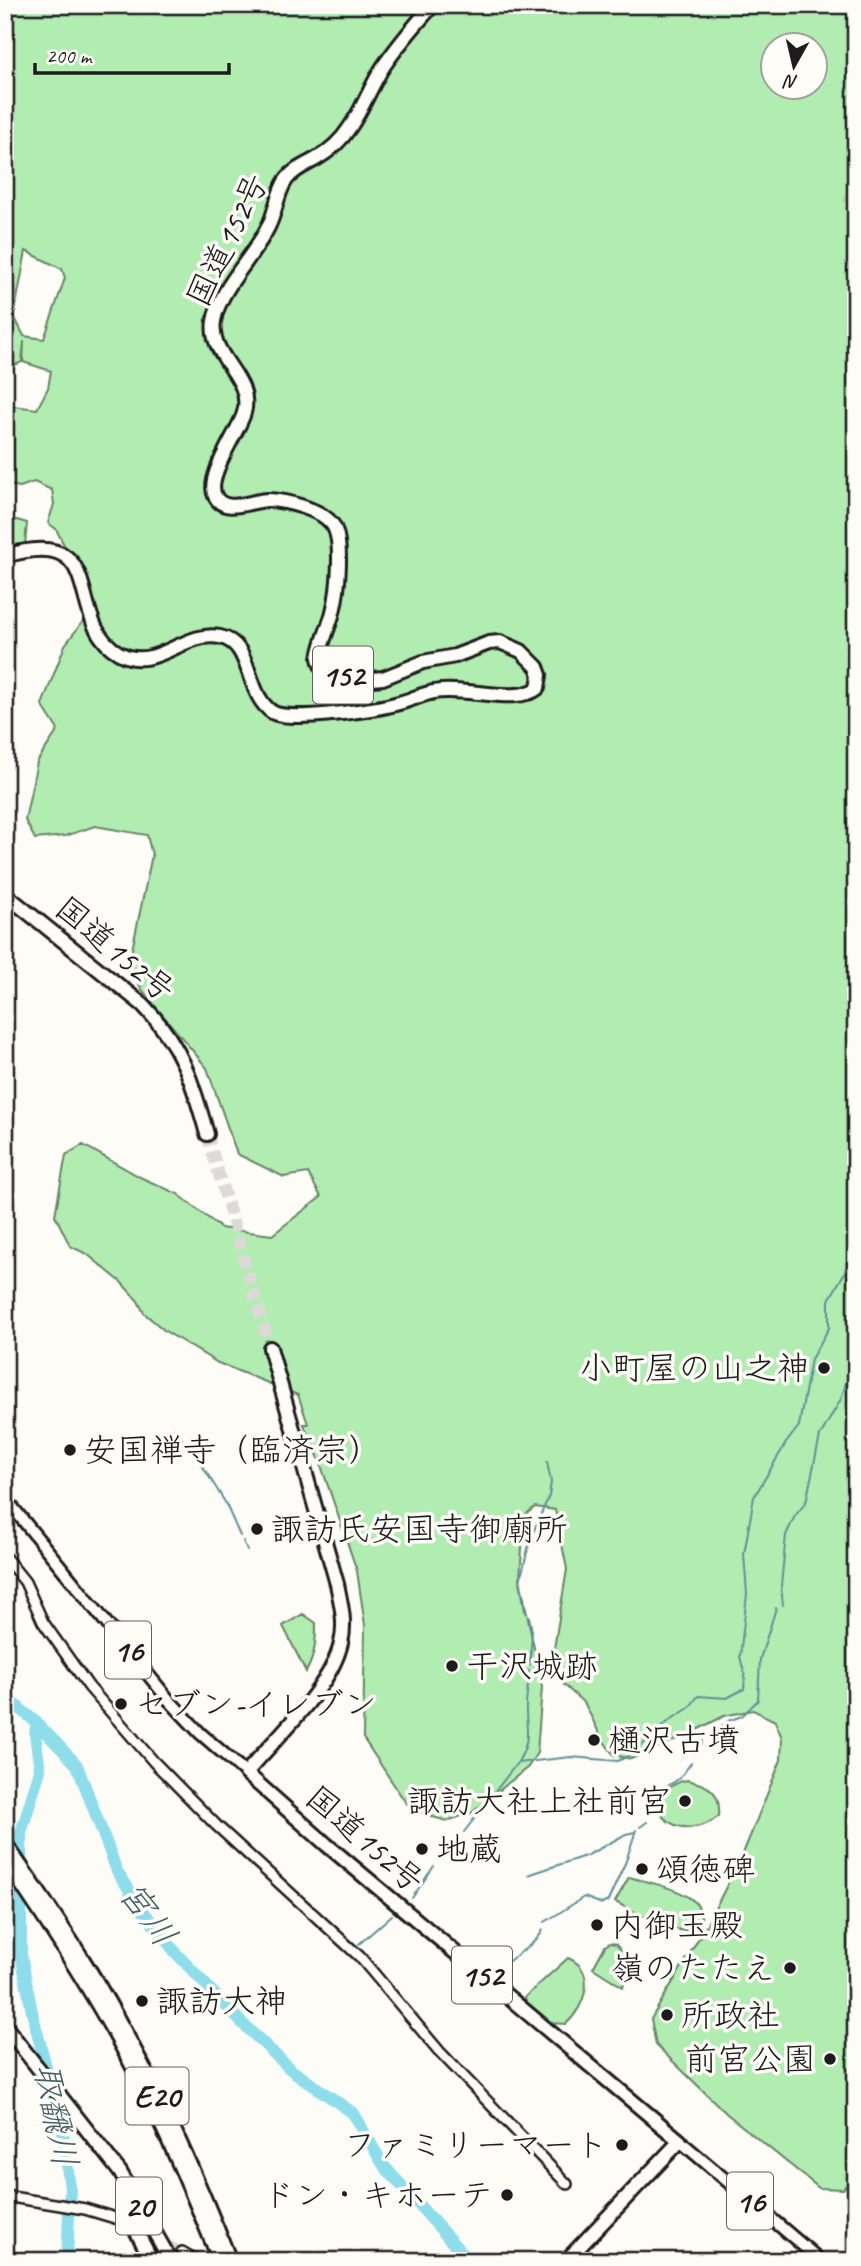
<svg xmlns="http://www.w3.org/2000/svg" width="861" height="2266" viewBox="0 0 861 2266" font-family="Caveat,'Klee One',sans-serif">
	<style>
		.green { fill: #b1ecb1; stroke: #668466; stroke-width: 2; fill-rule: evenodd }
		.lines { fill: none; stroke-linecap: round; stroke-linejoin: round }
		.stream { stroke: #609098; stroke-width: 2 }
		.river { stroke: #8dddea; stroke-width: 12 }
		.tertiary-tunnel { stroke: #dbdad6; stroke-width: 9; stroke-dasharray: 9 4.5; stroke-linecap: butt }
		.trunk-tunnel { stroke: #dbdad6; stroke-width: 12; stroke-dasharray: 12 6; stroke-linecap: butt }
		.tertiary-casing { stroke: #1c1c1c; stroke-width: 14 }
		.primary-casing { stroke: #1c1c1c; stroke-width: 16 }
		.trunk-casing { stroke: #1c1c1c; stroke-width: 18 }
		.motorway-casing { stroke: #1c1c1c; stroke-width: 18 }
		.tertiary { stroke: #fdfcf7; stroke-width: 9 }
		.primary { stroke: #fdfcf7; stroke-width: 10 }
		.trunk { stroke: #fdfcf7; stroke-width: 12 }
		.motorway { stroke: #fdfcf7; stroke-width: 12 }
		.poi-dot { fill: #1c1c1c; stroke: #fdfcf7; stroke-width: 2.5 }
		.labels { text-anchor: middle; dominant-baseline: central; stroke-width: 7; stroke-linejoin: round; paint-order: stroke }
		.shield { fill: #fdfcf7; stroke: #605f5e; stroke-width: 2 }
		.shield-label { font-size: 32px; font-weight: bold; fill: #1c1c1c }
		.street-label { font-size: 33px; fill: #1c1c1c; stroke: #fdfcf7 }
		.poi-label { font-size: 33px; fill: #1c1c1c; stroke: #fdfcf7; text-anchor: start }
		.water-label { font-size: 35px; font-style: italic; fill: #446064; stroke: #fdfcf7 }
	</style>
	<rect width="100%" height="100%" fill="#fdfcf7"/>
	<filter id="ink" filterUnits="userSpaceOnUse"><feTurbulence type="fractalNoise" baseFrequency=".0143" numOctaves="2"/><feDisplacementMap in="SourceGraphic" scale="14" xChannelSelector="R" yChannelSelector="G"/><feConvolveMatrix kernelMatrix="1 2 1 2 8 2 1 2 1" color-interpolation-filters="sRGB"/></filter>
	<g filter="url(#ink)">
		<path class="green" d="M5 5H856V2174L843 2189 819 2188 727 2114 656 2045 651 2019 706 1926 742 1856 781 1760 782 1738 775 1721 753 1710 724 1716 687 1735 631 1759 614 1755 602 1739 585 1704 560 1681 553 1655 567 1569 555 1510 535 1507 524 1516 520 1579 542 1687 537 1753 528 1767 473 1812 447 1821 426 1815 406 1803 363 1738 365 1625 357 1571 311 1436H308L304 1424H308L298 1395 218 1363 165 1331 144 1313 138 1301 121 1282 87 1254 70 1246 55 1215 66 1155 83 1145 142 1178 178 1194 221 1228 272 1235 321 1197 308 1173 284 1177 237 1154 207 1068 142 990 129 964 152 855 147 835 95 826 65 836 35 839 25 820 37 762 58 730 42 705 65 645 96 604 86 585 74 555 64 545 56 529 48 523 54 504 52 490 34 482 20 487 8 485 5 498V405L37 409 48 388 51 371 23 362 24 341 22 362 5 369ZM774 46H816V88H774ZM26 251 62 269 65 278 44 339 24 336 14 316Z
			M17 520 27 523 25 545 7 549 5 557V524Z
			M303 1614 316 1623C316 1641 315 1656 306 1672L283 1626Z
			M687 1780C709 1785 721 1791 719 1816 703 1830 678 1832 663 1817 659 1796 666 1784 687 1780Z
			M629 1877C653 1884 720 1893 696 1932 669 1932 640 1914 615 1902Z
			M610 1943 616 1944C628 1956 629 1972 623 1987L593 1968 605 1946Z
			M568 1958C598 1970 585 2007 566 2024L550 2023 526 2003 525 1997Z"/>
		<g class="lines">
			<path class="stream" d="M174 1428 191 1452
				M198 1459 225 1502 240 1536
				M243 1541 247 1551
				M783 1605 781 1586 786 1535 795 1516 806 1502 820 1436 841 1399 846 1383 856 1376
				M530 1665 532 1631 529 1617 525 1611 520 1581 531 1537 549 1496 551 1482 547 1462
				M708 1737 728 1721 742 1716 758 1700 760 1659 776 1608
				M696 1753 703 1741
				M518 1762C530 1741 527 1734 526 1712 525 1699 529 1685 529 1671
				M659 1811 660 1796 663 1789 680 1778 691 1763
				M640 1827 647 1822
				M464 1832 517 1763 571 1757 618 1761 632 1754 670 1720 689 1708 698 1696 727 1698 744 1689 745 1675 740 1657 747 1594 744 1554 754 1497 786 1443 799 1426 811 1359 829 1328V1300L845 1272 852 1236 856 1189
				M444 1855 450 1849
				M528 1875 588 1855 626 1834 635 1832
				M412 1898 434 1866
				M545 1922 584 1897 602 1904 608 1901 626 1861 636 1830
				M359 1944 392 1915
				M508 1988 501 1981 503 1965C514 1957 538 1942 543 1930"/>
			<path class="river" d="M5 1696 37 1723 77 1765 117 1871 144 1912 176 1953 240 2021 290 2069 353 2113 384 2166 469 2261
				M37 1723 35 1734 40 1770 21 1833V1954L32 2012 63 2133 70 2189 67 2261"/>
			<path class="tertiary-tunnel" d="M134 2226 182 2252"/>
			<path class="trunk-tunnel" d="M207 1134 270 1348"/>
			<g class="tertiary-casing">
				<path id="tertiary" d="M5 1557 25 1582 43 1622 89 1687 154 1762 216 1825 360 1957 439 2051 567 2184
					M5 2196 85 2209 125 2221
					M182 2252 198 2261"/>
			</g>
			<g class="primary-casing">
				<path id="primary" d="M5 1498 168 1699 200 1733 246 1773
					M680 2141 821 2261"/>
			</g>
			<g class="trunk-casing">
				<path id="trunk" d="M5 556C112 524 62 621 119 653 157 673 183 630 220 637 253 643 245 694 272 712 289 723 378 709 399 703 411 700 422 694 434 692 463 686 518 705 538 688L540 675 537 667 521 651 500 642 489 643 455 656 423 662 383 678 372 679 332 673 321 665 319 658C321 642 329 628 333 612 338 593 344 539 332 524 321 509 286 501 269 500 253 499 225 516 215 496 205 477 238 433 244 413 254 377 208 357 214 321 220 287 255 256 269 225 276 211 277 193 286 180 293 170 305 165 316 159 330 151 341 141 350 127 363 108 371 86 383 67 398 45 415 25 433 5
					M5 894 143 1005C182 1046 192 1080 207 1134
					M270 1348 337 1584C341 1604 346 1623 341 1643 331 1688 276 1737 246 1773L327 1845 680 2141 566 2261
					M5 2026 120 2172 171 2261
					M135 2205 129 2217 152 2261"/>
			</g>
			<g class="motorway-casing">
				<path id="motorway" d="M5 1843C32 1883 60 1922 85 1963 143 2057 190 2159 230 2261
					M5 1860C53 1930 98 2000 137 2075 168 2135 194 2198 220 2261"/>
			</g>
			<use href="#tertiary" class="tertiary"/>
			<use href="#primary" class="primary"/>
			<use href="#trunk" class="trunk"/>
			<use href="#motorway" class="motorway"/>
		</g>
	</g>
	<g class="poi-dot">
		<circle cx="824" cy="1368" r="7"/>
		<circle cx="70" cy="1450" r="7"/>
		<circle cx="257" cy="1529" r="7"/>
		<circle cx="452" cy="1666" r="7"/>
		<circle cx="121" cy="1704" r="7"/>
		<circle cx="594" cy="1740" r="7"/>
		<circle cx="685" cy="1801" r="7"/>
		<circle cx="422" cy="1849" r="7"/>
		<circle cx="642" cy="1869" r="7"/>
		<circle cx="597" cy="1925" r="7"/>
		<circle cx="790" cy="1968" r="7"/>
		<circle cx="142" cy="2001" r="7"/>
		<circle cx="667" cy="2015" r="7"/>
		<circle cx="830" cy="2059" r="7"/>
		<circle cx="622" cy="2145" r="7"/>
		<circle cx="507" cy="2195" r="7"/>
	</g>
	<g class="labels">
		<g class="shield">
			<rect x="313" y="646.5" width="60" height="57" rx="5"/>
			<rect x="105" y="1621.5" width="46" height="57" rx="5"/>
			<rect x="452" y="1946.5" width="60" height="57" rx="5"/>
			<rect x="125.5" y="2067.5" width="63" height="57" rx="5"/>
			<rect x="727" y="2172.5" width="46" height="57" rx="5"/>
			<rect x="116" y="2177.5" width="46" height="57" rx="5"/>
		</g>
		<g class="shield-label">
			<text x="343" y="675">152</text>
			<text x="128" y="1650">16</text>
			<text x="482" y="1975">152</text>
			<text x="157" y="2096">E20</text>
			<text x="750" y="2201">16</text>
			<text x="139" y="2206">20</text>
		</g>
		<g class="street-label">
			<text transform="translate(227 240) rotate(-64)">国道152号</text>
			<text transform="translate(115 949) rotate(40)">国道152号</text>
			<text transform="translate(365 1839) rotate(41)">国道152号</text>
		</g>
		<g class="poi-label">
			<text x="810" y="1368" text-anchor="end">小町屋の山之神</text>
			<text x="84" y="1450">安国禅寺（臨済宗）</text>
			<text x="271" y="1529">諏訪氏安国寺御廟所</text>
			<text x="466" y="1666">干沢城跡</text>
			<text x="135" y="1704">セブン-イレブン</text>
			<text x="608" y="1740">樋沢古墳</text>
			<text x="671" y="1801" text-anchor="end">諏訪大社上社前宮</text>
			<text x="436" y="1849">地蔵</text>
			<text x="656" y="1869">頌徳碑</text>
			<text x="611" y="1925">内御玉殿</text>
			<text x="776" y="1968" text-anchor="end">嶺のたたえ</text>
			<text x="156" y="2001">諏訪大神</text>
			<text x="681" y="2015">所政社</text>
			<text x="816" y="2059" text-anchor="end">前宮公園</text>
			<text x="608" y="2145" text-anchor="end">ファミリーマート</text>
			<text x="493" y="2195" text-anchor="end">ドン・キホーテ</text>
		</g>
		<g class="water-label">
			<text transform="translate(148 1914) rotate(54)">宮川</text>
			<text transform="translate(56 2115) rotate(79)">取飜川</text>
		</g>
	</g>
	<rect width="861" height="2266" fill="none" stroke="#fdfcf7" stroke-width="28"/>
	<rect x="14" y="14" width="833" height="2238" fill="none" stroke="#1c1c1c" stroke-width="2.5" filter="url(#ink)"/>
	<g transform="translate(794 66) rotate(188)"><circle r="33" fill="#fdfcf7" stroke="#a3a29f" stroke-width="2"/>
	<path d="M0-5L12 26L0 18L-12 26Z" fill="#1c1c1c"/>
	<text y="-10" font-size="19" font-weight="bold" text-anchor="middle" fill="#1c1c1c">N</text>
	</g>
	<path d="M35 63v10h194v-10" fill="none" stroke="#1c1c1c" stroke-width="3.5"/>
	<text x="46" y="63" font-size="21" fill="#1c1c1c" stroke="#fdfcf7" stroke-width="5" paint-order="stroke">200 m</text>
</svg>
